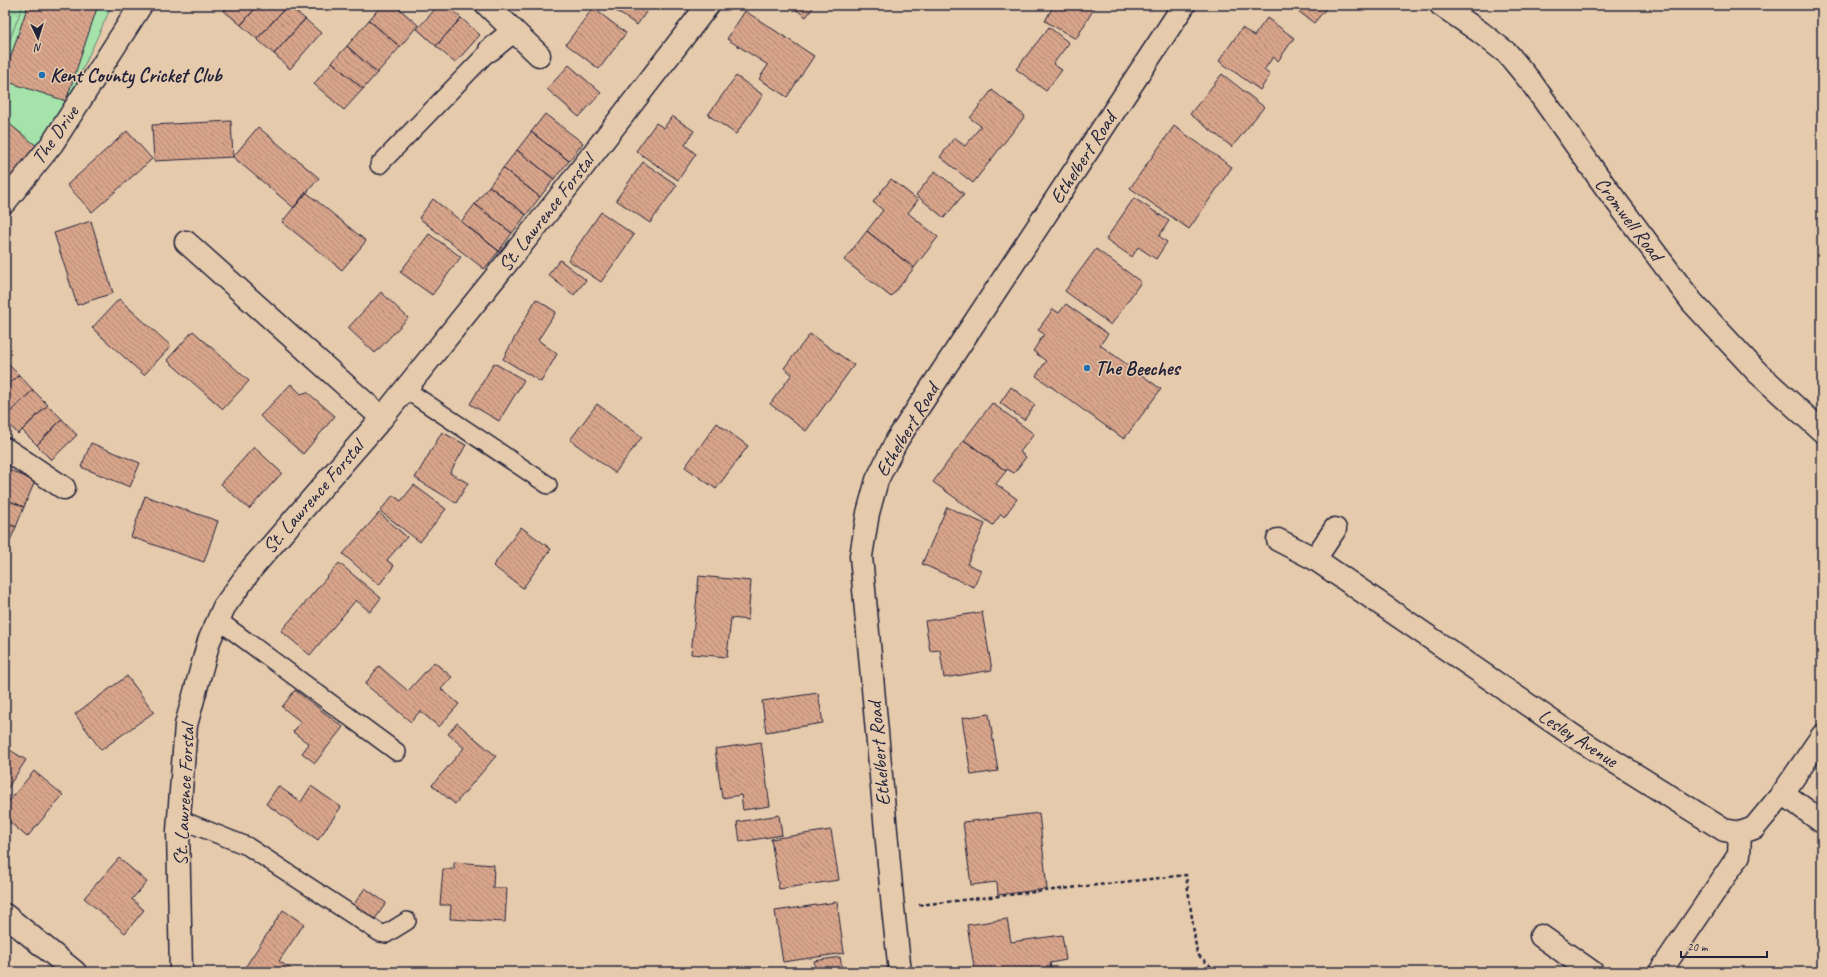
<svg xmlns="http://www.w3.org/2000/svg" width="1827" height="977" viewBox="0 0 1827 977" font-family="Caveat,sans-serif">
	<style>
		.green { fill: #a5e3aa; stroke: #648272 }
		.park { fill: url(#park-crowns); stroke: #648272 }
		.building { fill: url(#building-back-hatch); stroke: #22223b }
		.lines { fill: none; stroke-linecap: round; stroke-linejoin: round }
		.lane-casing { stroke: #22223b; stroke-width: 20 }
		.street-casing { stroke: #22223b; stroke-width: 25 }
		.secondary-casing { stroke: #22223b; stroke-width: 25 }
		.path { stroke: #22223b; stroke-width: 2.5; stroke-dasharray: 4 3; stroke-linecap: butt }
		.lane { stroke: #e5caac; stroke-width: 17 }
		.street { stroke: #e5caac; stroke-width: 22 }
		.secondary { stroke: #e5caac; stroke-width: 22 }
		.poi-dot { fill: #1f6fb2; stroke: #e5caac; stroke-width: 1.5 }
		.labels { text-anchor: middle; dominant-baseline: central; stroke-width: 3; stroke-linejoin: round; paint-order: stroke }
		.poi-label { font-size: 20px; font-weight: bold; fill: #22223b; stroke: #e5caac; text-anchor: start }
		.street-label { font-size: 20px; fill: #22223b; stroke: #e5caac }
	</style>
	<defs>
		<pattern id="park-crowns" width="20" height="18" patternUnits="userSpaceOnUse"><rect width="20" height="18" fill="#a5e3aa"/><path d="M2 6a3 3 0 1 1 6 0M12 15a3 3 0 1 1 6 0" fill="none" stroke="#8ec293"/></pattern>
		<pattern id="building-back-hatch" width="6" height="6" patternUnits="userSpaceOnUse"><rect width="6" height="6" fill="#d8a58b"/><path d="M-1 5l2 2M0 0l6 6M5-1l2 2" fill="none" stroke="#af8673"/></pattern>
	</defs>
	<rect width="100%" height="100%" fill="#e5caac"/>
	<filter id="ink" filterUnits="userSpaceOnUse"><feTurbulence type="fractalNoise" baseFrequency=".025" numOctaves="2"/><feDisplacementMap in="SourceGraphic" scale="8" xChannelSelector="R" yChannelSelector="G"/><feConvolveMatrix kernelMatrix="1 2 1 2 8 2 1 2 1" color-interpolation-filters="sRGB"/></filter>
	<g filter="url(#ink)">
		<path class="green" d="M5 5H112L50 140 5 192Z"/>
		<path class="park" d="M5 5H23L5 52Z"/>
		<path class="building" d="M28 5H98L66 101 5 81V74Z
			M218 5H229L224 11Z
			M229 5H258L241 25 224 11Z
			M258 5H288L257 39 241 25Z
			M288 5 305 19 274 54 257 39Z
			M382 5H395L418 25 400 47 369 20Z
			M439 5H446L461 18 436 46 417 29Z
			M607 5H651L637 25Z
			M790 5H815L806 17Z
			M1054 5H1096L1076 39 1045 21Z
			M1290 5H1329L1314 23Z
			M593 8 626 33 599 69 566 44Z
			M745 11 814 56 787 97 759 79 768 65 727 39Z
			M461 18 480 35 455 63 436 46Z
			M1267 18 1294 38 1278 61 1273 57 1264 70 1270 75 1260 90 1219 61 1242 28 1254 36Z
			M305 19 321 33 290 69 274 54Z
			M369 20 400 47 377 73 347 46Z
			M1049 27 1069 43 1053 64 1062 70 1046 91 1016 69Z
			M347 46 377 73 363 89 332 62Z
			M332 62 363 89 344 110 314 84Z
			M569 65 601 93 579 117 547 89Z
			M1222 74 1264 107 1232 147 1190 114Z
			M736 76 763 95 736 134 708 115Z
			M992 90 1025 116 973 183 940 157 954 138 965 146 981 126 970 118Z
			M545 114 583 143 569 161 531 132Z
			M672 116 694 131 685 145 696 154 678 180 636 151 656 123 664 128Z
			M231 121 233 157 154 161 152 125Z
			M7 122 38 147 5 189V125Z
			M1174 126 1232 167 1189 229 1130 188Z
			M258 127 319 178 294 208 233 157Z
			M127 131 152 159 92 212 67 185Z
			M531 132 569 161 554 179 517 150Z
			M517 150 554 179 540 197 503 168Z
			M643 162 677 185 650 223 616 200Z
			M503 168 540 197 526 215 489 186Z
			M935 171 964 194 944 218 916 195Z
			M891 179 918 200 908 213 938 237 914 268 867 231 883 210 873 202Z
			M489 186 526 215 512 233 475 204Z
			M306 192 366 241 342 270 282 222Z
			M1134 198 1169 221 1159 236 1167 242 1156 259 1138 247 1132 257 1106 239Z
			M433 199 499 251 484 269 419 218Z
			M475 204 512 233 499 251 461 222Z
			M601 212 634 235 601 282 568 260Z
			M91 221 113 293 77 305 54 233Z
			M867 231 914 268 891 297 844 260Z
			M429 234 461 257 432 295 400 272Z
			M1096 249 1141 282 1111 325 1065 291Z
			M560 260 586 280 574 295 548 275Z
			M381 292 408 318 375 353 348 328Z
			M119 299 171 346 144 375 92 328Z
			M536 299 556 312 538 340 557 354 541 382 503 359Z
			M1066 304 1108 334 1100 345 1161 389 1124 439 1036 376 1046 361 1033 351 1044 334 1038 330 1053 309 1059 313Z
			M193 331 249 381 223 409 167 360Z
			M810 334 854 365 806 431 770 404 792 374 784 368Z
			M5 361 19 375 5 388Z
			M494 363 524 380 499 421 470 404Z
			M19 375 33 390 5 417V388Z
			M291 384 301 394 307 392 335 416 303 454 260 416Z
			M1011 387 1035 405 1024 420 1000 403Z
			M33 390 48 405 18 434 5 420V417Z
			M992 403 1034 434 1020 452 1026 457 1014 473 1007 469 1006 471 964 440Z
			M597 404 642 437 615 473 570 440Z
			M48 405 62 419 37 445 22 430Z
			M62 419 77 435 51 460 37 445Z
			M717 423 748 446 716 489 685 467Z
			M442 432 466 445 450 473 468 483 456 503 415 478Z
			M964 440 1006 471 996 484 1017 499 1004 517 1001 514 993 525 933 482Z
			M91 443 140 463 130 487 81 467Z
			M254 447 282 473 249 509 221 484Z
			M5 468 35 481 24 507 5 499Z
			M414 485 446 509 420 542 380 511 393 495 401 501Z
			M145 496 218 521 204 562 131 537Z
			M5 499 24 507 16 527 5 523Z
			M947 507 985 524 967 564 981 570 974 587 922 564Z
			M379 513 407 537 387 560 394 566 379 585 343 554Z
			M5 523 16 527 7 547 5 546Z
			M521 527 551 549 523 588 493 566Z
			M339 563 381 598 370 612 356 600 310 655 281 631Z
			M699 576 751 581 748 620 731 618 727 657 691 654Z
			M982 612 992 670 944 678 940 650 930 651 925 621Z
			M434 662 452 677 441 689 459 704 439 727 420 711 411 722 365 684 379 666 408 691Z
			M127 676 154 712 101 750 75 714Z
			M295 690 343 727 315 763 302 753 309 744 293 732 301 722 282 707Z
			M818 693 823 723 766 732 762 701Z
			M989 714 998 771 971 775 962 718Z
			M457 723 496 756 455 804 432 785 464 748 448 734Z
			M761 742 770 806 743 810 741 795 722 798 715 749Z
			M5 747 26 760 5 792Z
			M34 771 63 795 27 837 5 818V806Z
			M278 786 301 802 311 786 341 807 318 840 266 804Z
			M1039 813 1047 889 998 895 997 882 971 885 963 822Z
			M779 815 782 835 740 842 737 822Z
			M831 830 839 880 779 889 771 839Z
			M119 858 147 882 132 899 144 910 125 933 84 898Z
			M454 862 494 865 493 888H507L505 922 450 919 451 905H440L443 869H454Z
			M365 888 386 903 373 922 352 907Z
			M837 902 844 953 783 962 775 911Z
			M283 910 304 924 279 961 295 972H242Z
			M1007 919 1011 942 1062 935 1066 960 1050 963 1052 972H1033L1032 968 1007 972H975L967 925Z
			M840 957 842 968 816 972 814 961Z"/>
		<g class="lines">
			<g class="lane-casing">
				<path id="lane" d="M379 165 490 50
					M405 389 548 485
					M218 620 397 752
					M179 819 247 846 380 933 386 934 407 921"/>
			</g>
			<g class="street-casing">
				<path id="street" d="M487 5 539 55
					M1441 5 1480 32 1508 54 1531 82 1607 189 1692 302 1757 372 1822 431
					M490 50 513 31
					M5 202 52 144 141 5
					M186 242 382 418
					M5 449 64 488
					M1278 540 1315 559 1578 739 1724 830 1740 833 1754 828 1783 793 1822 736
					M1315 559 1335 529
					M1783 793 1822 822
					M1541 936 1592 972
					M181 972 178 831 186 725 209 641 224 607 252 568 382 418 555 203 708 5
					M900 972 893 908 861 556 868 513 877 480 897 440 1184 5
					M1660 972 1739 855 1740 833"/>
			</g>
			<g class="secondary-casing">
				<path id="secondary" d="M5 915 75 972"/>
			</g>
			<path class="path" d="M919 905 1186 875 1197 954 1217 972"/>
			<use href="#lane" class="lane"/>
			<use href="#street" class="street"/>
			<use href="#secondary" class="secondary"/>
		</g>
	</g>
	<g class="poi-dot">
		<circle cx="42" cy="75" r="4"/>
		<circle cx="1087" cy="368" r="4"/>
	</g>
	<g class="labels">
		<g class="poi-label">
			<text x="50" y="75">Kent County Cricket Club</text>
			<text x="1095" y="368">The Beeches</text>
		</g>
		<g class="street-label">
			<text transform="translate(55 135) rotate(-55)">The Drive</text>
			<text transform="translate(1083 158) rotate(-57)">Ethelbert Road</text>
			<text transform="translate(546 213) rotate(-52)">St. Lawrence Forstal</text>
			<text transform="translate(1629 219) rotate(53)">Cromwell Road</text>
			<text transform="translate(907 430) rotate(-59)">Ethelbert Road</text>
			<text transform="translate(313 497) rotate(-49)">St. Lawrence Forstal</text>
			<text transform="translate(1578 738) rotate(33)">Lesley Avenue</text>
			<text transform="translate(879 754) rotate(-95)">Ethelbert Road</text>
			<text transform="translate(184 795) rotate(-87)">St. Lawrence Forstal</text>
		</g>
	</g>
	<rect width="1827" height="977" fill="none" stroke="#e5caac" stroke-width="20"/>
	<rect x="10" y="10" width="1807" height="957" fill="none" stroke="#22223b" stroke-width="1.5" filter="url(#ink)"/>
	<g transform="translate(38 38) rotate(176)" stroke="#e5caac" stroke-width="3" paint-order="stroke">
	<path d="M0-3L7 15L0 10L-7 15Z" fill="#22223b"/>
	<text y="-6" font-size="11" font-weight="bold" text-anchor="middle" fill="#22223b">N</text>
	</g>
	<path d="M1681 951v6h86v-6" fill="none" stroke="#22223b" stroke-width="2"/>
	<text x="1687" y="951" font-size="12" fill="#22223b" stroke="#e5caac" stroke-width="3" paint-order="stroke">20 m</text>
</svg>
